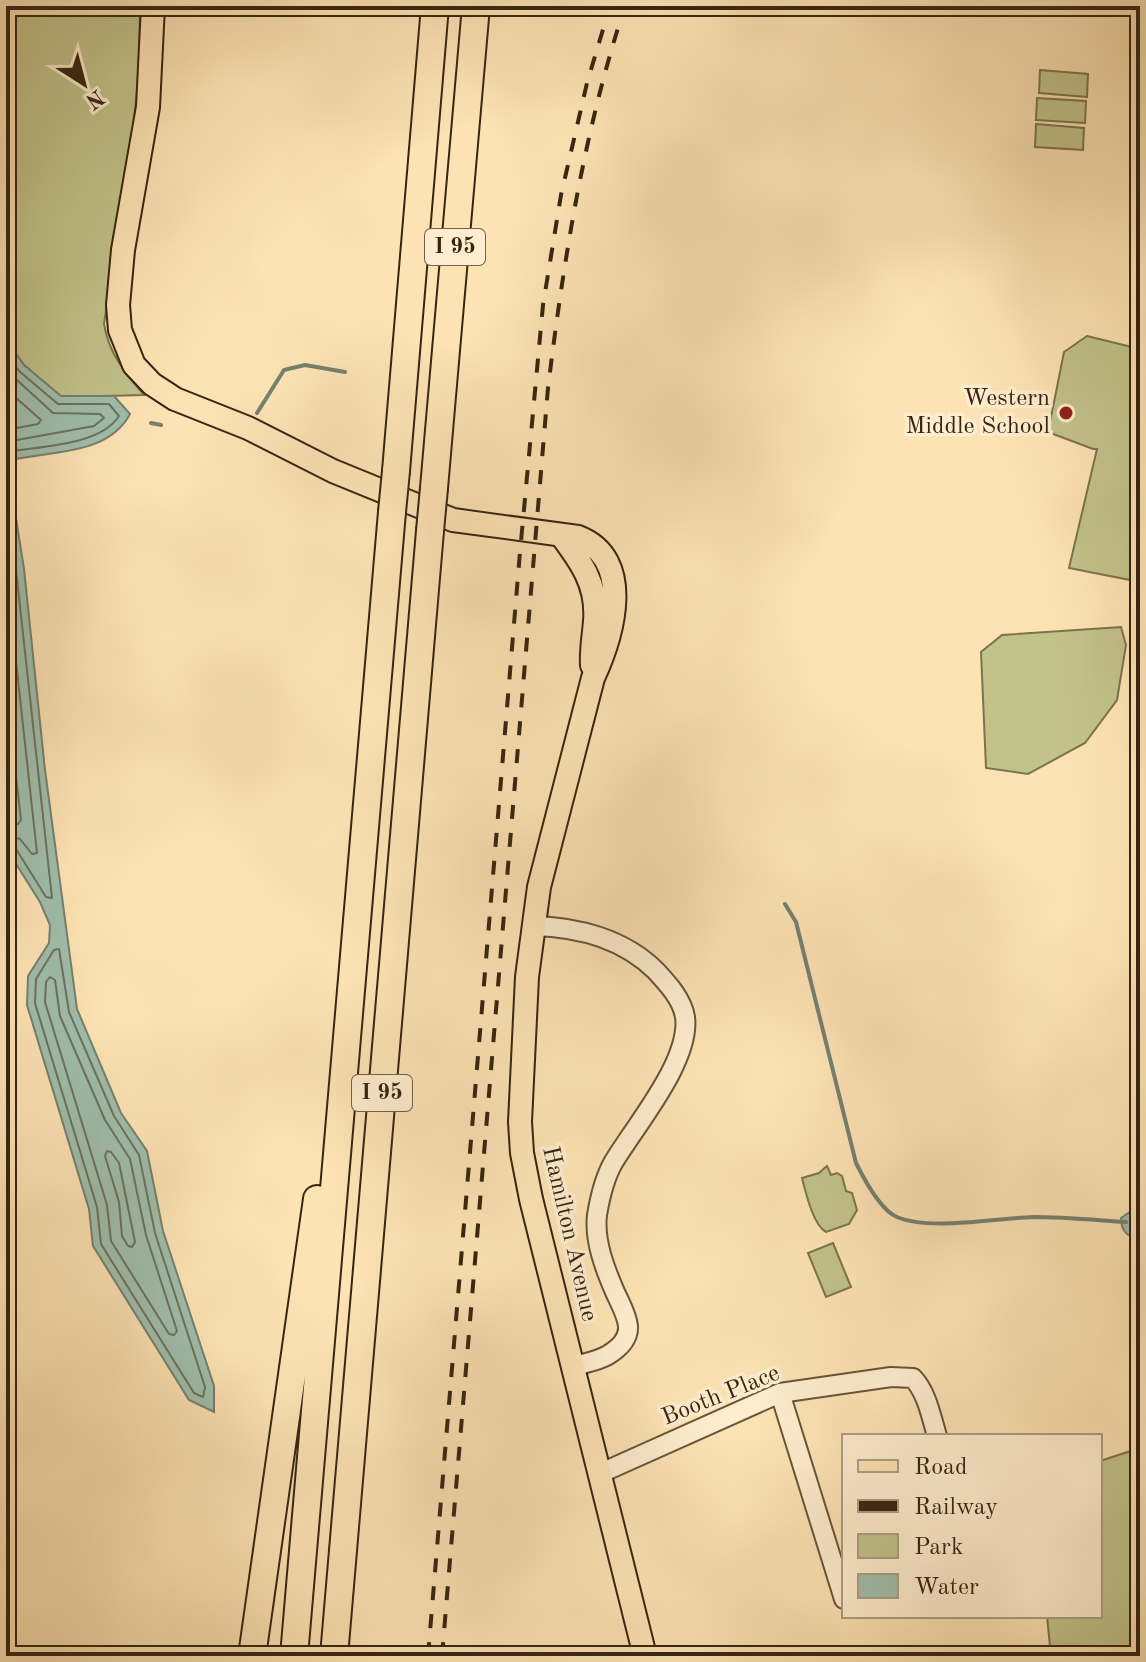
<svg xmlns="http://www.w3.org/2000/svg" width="1146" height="1662" viewBox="0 0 1146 1662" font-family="'Old Standard TT',serif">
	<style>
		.green { fill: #c2c38b; stroke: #7c744e; stroke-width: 2 }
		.water { fill: #9fbeac; stroke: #75816e; stroke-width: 2 }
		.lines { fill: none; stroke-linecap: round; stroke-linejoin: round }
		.shore { stroke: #6b725e; stroke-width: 2 }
		.stream { stroke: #75816e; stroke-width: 4 }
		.minor-casing { stroke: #68543a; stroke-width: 22 }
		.major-casing { stroke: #372511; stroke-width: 26 }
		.highway-casing { stroke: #372511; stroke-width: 30 }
		.minor { stroke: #feedce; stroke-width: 18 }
		.major { stroke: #fde3b4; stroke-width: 22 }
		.highway { stroke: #fde3b4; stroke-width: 26 }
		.rail { stroke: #372511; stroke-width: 4; stroke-dasharray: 14 14; stroke-linecap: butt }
		.highway-bridge-casing { stroke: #372511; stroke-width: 30; stroke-linecap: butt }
		.highway-bridge { stroke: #fde3b4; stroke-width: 26 }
		.poi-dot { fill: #8f2418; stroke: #feedce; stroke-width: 3 }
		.labels { text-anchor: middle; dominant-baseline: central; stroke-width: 7; stroke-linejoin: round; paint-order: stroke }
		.shield { fill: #feedce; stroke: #73614a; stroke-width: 2 }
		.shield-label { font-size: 22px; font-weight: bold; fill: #372511 }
		.poi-label { font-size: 24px; fill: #372511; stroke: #feedce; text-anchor: end }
		.street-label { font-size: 24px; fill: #372511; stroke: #feedce }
	</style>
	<rect width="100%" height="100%" fill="#fde3b4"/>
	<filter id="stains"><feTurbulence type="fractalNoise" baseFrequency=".0025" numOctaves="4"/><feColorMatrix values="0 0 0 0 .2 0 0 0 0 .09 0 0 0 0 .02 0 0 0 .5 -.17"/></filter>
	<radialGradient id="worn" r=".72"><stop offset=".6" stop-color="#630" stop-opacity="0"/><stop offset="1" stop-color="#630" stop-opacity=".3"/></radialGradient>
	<path class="green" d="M6 6H140L139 70 133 130 104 324C109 354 125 373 144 395L61 397 24 365 6 340Z
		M1040 70 1088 74 1087 97 1039 93Z
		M1037 98 1086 101 1085 123 1036 120Z
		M1036 124 1084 128 1083 150 1035 147Z
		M1087 336 1140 349V582L1069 568 1097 449H1093L1048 432 1064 352Z
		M1121 627 1126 645 1117 700 1085 743 1028 774 986 768 981 652 1002 635Z
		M827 1166 831 1175 837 1173 842 1176 846 1191 852 1193 857 1210 849 1224 826 1232C813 1225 806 1193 802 1178L819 1173Z
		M833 1243 851 1287 826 1297 808 1253Z
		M1140 1448V1656H1051L1047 1616H1100V1461Z"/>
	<path class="water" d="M6 340 24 365 61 396H114L130 414C107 457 48 450 7 461L24 569 45 770 77 1009 121 1113 147 1151 163 1231 214 1386V1412L189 1400 93 1246 89 1209 27 1005 28 976 49 943 50 925 40 902 6 848Z
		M1137 1207 1140 1208 1139 1240C1127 1236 1121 1231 1121 1218Z"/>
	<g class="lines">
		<path class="shore" d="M6 353 19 371 58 404H109L119 416C100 446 39 446 6 452
			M6 370 53 413 100 414 104 418 94 426 6 442
			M6 389 41 420 38 424 6 430
			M6 507 16 570 52 898 46 897 16 849 6 845
			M6 570 37 853 32 854 20 839 6 835
			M6 688 21 820 18 824 6 823
			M59 949 69 1012 114 1116 139 1155 155 1233 205 1387 203 1397 194 1393 101 1244 97 1207 35 1003 36 979 54 950Z
			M50 977 55 980 60 1016 105 1120 130 1159 146 1235 177 1331 174 1335 169 1334 111 1241 107 1205 45 1002 46 982Z
			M107 1151 111 1152 119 1163 135 1242 132 1247 128 1246 122 1236 119 1202 105 1156Z"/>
		<path class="stream" d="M257 413 284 370 305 365 345 372
			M151 423 161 425
			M785 904 796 922 856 1163C864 1179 880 1210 897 1217 930 1231 997 1218 1033 1217 1063 1217 1095 1220 1126 1222"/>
		<g class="minor-casing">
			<path id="minor" d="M533 926C578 927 624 939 656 971 668 984 682 999 685 1017 691 1061 634 1127 613 1163 604 1179 600 1197 597 1215 594 1241 605 1269 615 1292 620 1303 627 1315 628 1326 629 1339 618 1349 608 1355 598 1361 585 1363 574 1366
				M780 1393 844 1599
				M601 1473 780 1393 891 1377 913 1378C927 1393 931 1416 937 1436"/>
		</g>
		<g class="major-casing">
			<path id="major" d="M153 6 148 107 123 250 118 305 120 330 134 365 152 384 175 399 248 428 333 471 453 520 578 537C635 559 613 635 593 678L539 887 527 977 520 1122 522 1153 531 1199 645 1656
				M561 535C581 562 598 585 595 621 594 636 591 649 592 665"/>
		</g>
		<g class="highway-casing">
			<path id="highway" d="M396 471 435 6
				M434 488 476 6
				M252 1656 317 1199
				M294 1656 392 512
				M334 1656 430 531"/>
		</g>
		<use href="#minor" class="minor"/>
		<use href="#major" class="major"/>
		<use href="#highway" class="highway"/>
		<path class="rail" d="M428 1656 520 552 543 305 561 195 587 83 610 6
			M442 1656 548 388C564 258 584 131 625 6"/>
		<g class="highway-bridge-casing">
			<path id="highway-bridge" d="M392 512 396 471
				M430 531 434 488"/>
		</g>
		<use href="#highway-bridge" class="highway-bridge"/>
	</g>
	<circle class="poi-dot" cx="1066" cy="413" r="8"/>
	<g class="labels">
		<g class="shield">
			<rect x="425" y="229" width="60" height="36" rx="6"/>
			<rect x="352" y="1075" width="60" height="36" rx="6"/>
		</g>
		<g class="shield-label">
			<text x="455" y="247">I 95</text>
			<text x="382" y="1093">I 95</text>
		</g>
		<g class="poi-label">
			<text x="1050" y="399">Western<tspan x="1050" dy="28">Middle School</tspan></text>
		</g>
		<g class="street-label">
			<text transform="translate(569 1234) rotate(77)">Hamilton Avenue</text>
			<text transform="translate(721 1396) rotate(-22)">Booth Place</text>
		</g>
	</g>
	<rect width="1146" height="1662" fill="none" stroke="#fde3b4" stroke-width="32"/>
	<rect x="8" y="8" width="1130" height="1646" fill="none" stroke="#372511" stroke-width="4"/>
	<rect x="16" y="16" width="1114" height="1630" fill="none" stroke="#372511" stroke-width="2"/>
	<rect x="842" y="1434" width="260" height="184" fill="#feedce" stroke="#ae9d82" stroke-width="2"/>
	<rect x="858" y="1460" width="40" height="12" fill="#fde3b4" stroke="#ae9d82" stroke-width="2"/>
	<text x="914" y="1474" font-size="24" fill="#372511">Road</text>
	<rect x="858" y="1500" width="40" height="12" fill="#372511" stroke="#ae9d82" stroke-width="2"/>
	<text x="914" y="1514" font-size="24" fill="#372511">Railway</text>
	<rect x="858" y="1534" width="40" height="24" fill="#c2c38b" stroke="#ae9d82" stroke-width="2"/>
	<text x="914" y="1554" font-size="24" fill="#372511">Park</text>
	<rect x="858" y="1574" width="40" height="24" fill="#9fbeac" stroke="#ae9d82" stroke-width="2"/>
	<text x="914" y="1594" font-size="24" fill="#372511">Water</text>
	<g transform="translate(84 84) rotate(144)" stroke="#feedce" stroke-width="6" paint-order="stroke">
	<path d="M0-6L14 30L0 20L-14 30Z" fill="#372511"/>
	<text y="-12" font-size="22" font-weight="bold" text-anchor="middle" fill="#372511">N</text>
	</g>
	<rect width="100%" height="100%" filter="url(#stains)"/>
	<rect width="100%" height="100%" fill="url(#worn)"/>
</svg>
